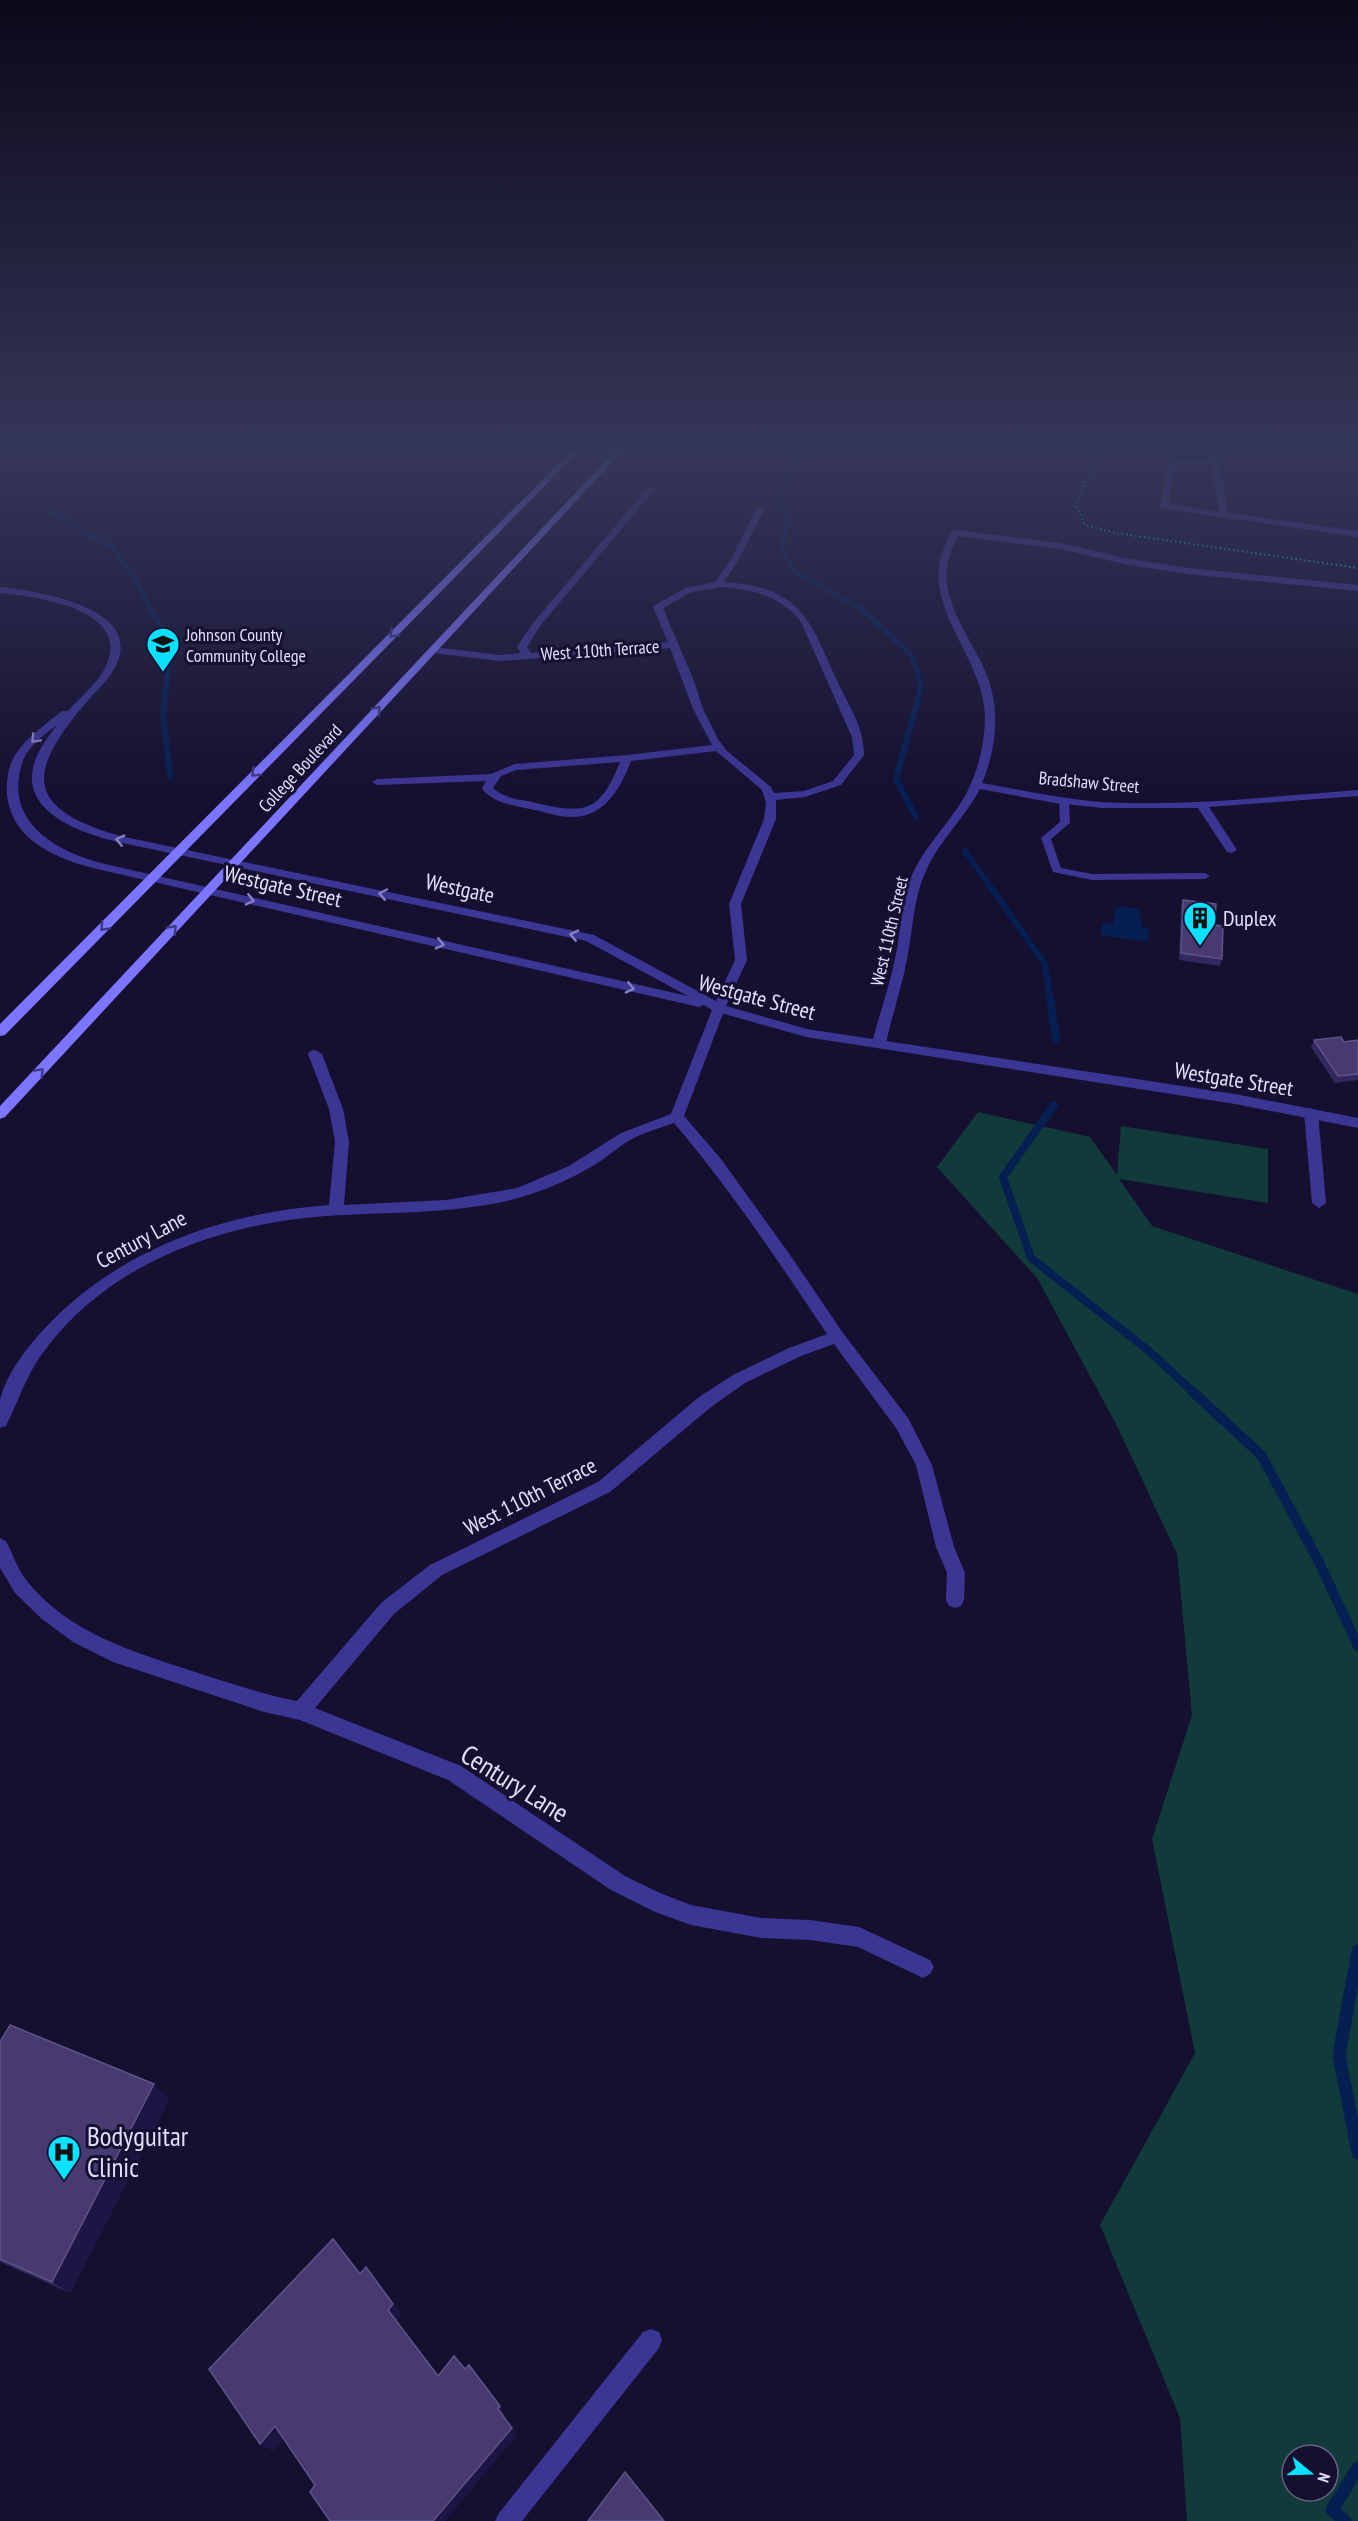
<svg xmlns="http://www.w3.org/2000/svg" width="1358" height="2521" viewBox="0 0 1358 2521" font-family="'PT Sans Narrow',sans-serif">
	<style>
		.green { fill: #113a3a; fill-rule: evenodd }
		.water { fill: #051f53 }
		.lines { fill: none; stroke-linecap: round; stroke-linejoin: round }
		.stream-far4 { stroke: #051f53; stroke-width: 5 }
		.stream-far3 { stroke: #051f53; stroke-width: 6 }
		.stream-far2 { stroke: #051f53; stroke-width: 8 }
		.stream-far1 { stroke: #051f53; stroke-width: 10 }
		.stream { stroke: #051f53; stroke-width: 13 }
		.path { stroke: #23cdc7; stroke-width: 2; stroke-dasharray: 1.5 3; stroke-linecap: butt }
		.service { fill: #3b3593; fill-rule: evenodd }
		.minor { fill: #3b3593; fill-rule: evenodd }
		.tertiary { fill: #3b3593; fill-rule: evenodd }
		.secondary { fill: #7b75ff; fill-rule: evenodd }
		.wall { fill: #33275f }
		.shaded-wall { fill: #1f1545 }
		.building { fill: #463a70; stroke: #5e5487; stroke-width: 1.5 }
		.oneway { stroke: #3e3883 }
		.oneway2 { stroke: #8681c4 }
		.labels { text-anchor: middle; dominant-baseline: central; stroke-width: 6; stroke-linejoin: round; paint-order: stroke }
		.far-poi-label { font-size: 18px; fill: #e2deff; stroke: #150f30; text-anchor: start }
		.far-street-label { font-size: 18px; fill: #e2deff; stroke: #150f30 }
		.street-label { font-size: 22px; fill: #e2deff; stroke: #150f30 }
		.poi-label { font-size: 22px; fill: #e2deff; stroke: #150f30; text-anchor: start }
		.near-street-label { font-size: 27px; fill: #e2deff; stroke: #150f30 }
		.near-poi-label { font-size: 27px; fill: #e2deff; stroke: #150f30; text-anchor: start }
	</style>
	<rect width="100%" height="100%" fill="#150f30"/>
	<path class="green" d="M978 1112 1090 1137 1117 1175 1121 1126 1268 1149V1203L1119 1179 1152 1226 1358 1294V2521H1187L1180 2418 1100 2225 1195 2053 1152 1839 1192 1715 1177 1554 1117 1426 1037 1278 937 1167ZM1292 2455H1328V2491H1292Z"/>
	<path class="water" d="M1116 906 1139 909 1143 928 1149 929 1147 942 1101 935 1102 922 1113 924Z"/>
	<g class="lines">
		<path class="stream-far4" d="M795 444 799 455 780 494 788 523 782 547 792 570 862 609 912 656 922 689
			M49 511 112 547 132 574 152 613 172 639 166 689"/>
		<path class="stream-far3" d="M166 688 163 713 170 777
			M916 817 896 779 921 688
			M965 851 1045 964 1050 999"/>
		<path class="stream-far2" d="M1050 998 1056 1039
			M1054 1105 1003 1177 1031 1258 1149 1351 1193 1392"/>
		<path class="stream-far1" d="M1192 1391 1261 1455 1319 1562 1358 1646"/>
		<path class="stream" d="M1358 1951 1339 2055 1358 2153
			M1345 2521 1332 2510 1358 2468"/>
		<path class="path" d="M1102 444 1076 505 1085 525 1116 533 1358 568
			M1128 444 1163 446"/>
		<path class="service" d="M1064 798 1069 801 1070 823 1051 839 1061 868 1092 874 1205 873 1210 876 1205 879 1092 880 1053 872 1041 838 1060 822 1059 801Z
			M651 2329 659 2332 662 2340 659 2348 522 2521H495L499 2513 643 2332Z"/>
		<path class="minor" d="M1208 444H1216L1228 513 1358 531V537L1160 508 1169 460H1211ZM1176 465H1212L1219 512 1168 504Z
			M1218 444H1257L1358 450V454L1222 446Z
			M649 486 656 488 540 626 527 647 531 653 668 642 653 607 655 605 686 588 715 582 731 559 756 510 760 507 764 510 739 559 724 582C805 587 810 623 840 687 851 709 864 729 864 755L841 785 805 797 776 800V819L741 904 747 960 725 1008 684 1116 721 1159 788 1252 843 1333 908 1418 932 1465 954 1547 965 1573 964 1600 961 1606 955 1608 949 1606 946 1600 947 1573 936 1547 916 1465 896 1428 834 1344 801 1356 745 1383 711 1407 610 1492 442 1575 394 1614 315 1708 461 1766 625 1876 660 1893 691 1905 761 1918 810 1920 859 1927 930 1960 934 1967 930 1974 923 1978 858 1947 810 1940 761 1938 691 1925 655 1912 611 1890 448 1780 300 1720 264 1712 113 1662 73 1642 42 1619 15 1593 0 1568V1538L6 1541C13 1554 17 1569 27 1581 69 1634 135 1652 195 1672 229 1683 262 1694 297 1701L382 1602 430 1565 598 1482 699 1397 733 1375 789 1348 827 1334C779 1262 731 1190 674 1123 660 1128 645 1132 632 1139 620 1145 610 1155 599 1162 570 1180 540 1193 507 1201 448 1214 387 1212 327 1216 223 1223 110 1262 45 1350 26 1375 20 1398 6 1426L0 1428C0 1419 0 1409 0 1400 6 1374 28 1346 46 1327 121 1248 223 1213 329 1205L335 1142 329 1109 308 1054 310 1051 315 1050 322 1054 343 1109 349 1142 344 1205 446 1200 517 1188 569 1166 621 1133 671 1114 712 1010 704 1005 699 1007 97 869C57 859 12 841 7 795 6 782 8 766 15 755 27 737 46 724 62 711H68C80 697 97 684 105 668 134 609 38 597 0 593V587C38 591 151 608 113 671 105 684 93 694 84 705 25 775 27 809 120 836L594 935 716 1001 735 960 729 904 764 819 766 803 762 790 716 751 631 761C621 788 604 818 571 817 557 817 543 811 530 809 513 805 496 804 483 790L482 788 486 781 377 785 372 782 377 779 491 774 515 764 627 755 712 745 693 709 670 648 500 661 433 653 428 650 433 647 500 655 521 653 517 647 533 623ZM722 587C752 589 782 597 801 622L852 737 854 755 833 781 804 791 774 793 771 787 727 751 718 739 703 709 694 681 663 608 692 592ZM57 725C46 740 33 756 32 775 29 816 87 835 118 842L586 941 688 996 105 864C55 852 0 820 24 758 30 745 45 734 57 725ZM620 762C599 815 583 814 532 802 517 799 504 798 493 788L501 776 516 770Z
			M955 530 1060 543 1124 558 1188 568 1358 585V591L1188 574 1124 564 1060 549 958 536C955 543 951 550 949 557 935 606 983 647 992 692 999 721 994 755 982 783 1021 790 1061 799 1101 802 1186 807 1273 796 1358 790V796L1209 807 1237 850 1231 853 1227 852 1198 808H1102L1055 803 980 789C964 819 938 842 925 873 913 900 913 930 907 959 902 987 892 1015 886 1043L879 1047 872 1043C879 1015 889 988 895 959 901 931 901 902 912 875 922 852 939 834 953 814 974 787 985 751 985 716 984 656 918 606 945 545 948 539 949 533 955 530Z
			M1311 1108 1318 1113 1326 1203 1319 1208 1312 1203 1304 1113Z"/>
		<path class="tertiary" d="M719 1004 807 1029 1235 1094 1358 1118V1128L1235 1104 806 1037 714 1011 713 1008 714 1005Z"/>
		<path class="secondary" d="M578 444H586L5 1035 0 1036V1024Z
			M621 444H629L5 1117 0 1119V1106Z"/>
	</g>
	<path class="wall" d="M1183 900 1215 925 1222 959 1220 966 1179 960 1181 906Z
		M1314 1040 1344 1042 1358 1040V1080L1335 1083 1311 1047Z
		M0 2042 169 2100 70 2293 0 2262Z"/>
	<path class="shaded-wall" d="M154 2084 169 2100 70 2293 52 2282Z
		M366 2267 402 2314 396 2321 445 2385 388 2310Z
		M500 2406 505 2414 504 2417 498 2409Z
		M275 2426 287 2434 273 2451 260 2444Z
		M512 2428 517 2435 445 2521H433Z"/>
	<path class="building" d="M1183 900 1216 904 1215 925 1223 926 1222 959 1181 953Z
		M1341 1037 1344 1042 1358 1040V1074L1338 1076 1314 1040Z
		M10 2025 154 2084 52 2282 0 2259V2042Z
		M333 2239 360 2274 366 2267 393 2304 388 2310 438 2376 454 2356 465 2369 469 2365 500 2406 498 2409 512 2428 433 2521H330L310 2492 315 2485 275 2426 260 2444 209 2369Z
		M625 2472 664 2521H588Z"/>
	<defs><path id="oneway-chevron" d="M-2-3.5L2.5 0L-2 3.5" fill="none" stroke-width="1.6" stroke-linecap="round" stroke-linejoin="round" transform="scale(1.5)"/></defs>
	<g class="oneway">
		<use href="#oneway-chevron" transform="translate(393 634) rotate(135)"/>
		<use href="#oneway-chevron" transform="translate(377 710) rotate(-47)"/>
		<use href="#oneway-chevron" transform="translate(255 773) rotate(135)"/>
		<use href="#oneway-chevron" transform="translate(104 927) rotate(134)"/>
		<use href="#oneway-chevron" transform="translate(173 929) rotate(-47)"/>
		<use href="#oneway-chevron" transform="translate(40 1072) rotate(-47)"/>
	</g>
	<g class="oneway2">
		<use href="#oneway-chevron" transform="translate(35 739) rotate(133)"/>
		<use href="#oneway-chevron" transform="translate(120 840) rotate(-167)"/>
		<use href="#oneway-chevron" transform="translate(383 894) rotate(-168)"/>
		<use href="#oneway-chevron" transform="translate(250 900) rotate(13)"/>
		<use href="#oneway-chevron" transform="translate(574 935) rotate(-167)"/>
		<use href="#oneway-chevron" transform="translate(440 944) rotate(13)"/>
		<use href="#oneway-chevron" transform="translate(630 988) rotate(13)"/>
	</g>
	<linearGradient id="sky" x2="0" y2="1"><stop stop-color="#0c081a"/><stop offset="0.56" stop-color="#353759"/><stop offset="1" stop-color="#353759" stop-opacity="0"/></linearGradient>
	<rect width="1358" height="797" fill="url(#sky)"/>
	<defs>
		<g id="university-pin" transform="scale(1.725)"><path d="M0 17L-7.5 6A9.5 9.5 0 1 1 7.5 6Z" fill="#0ae1ff" stroke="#150f30"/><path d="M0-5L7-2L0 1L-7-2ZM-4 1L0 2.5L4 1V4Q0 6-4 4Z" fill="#111"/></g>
		<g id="building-pin" transform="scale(1.725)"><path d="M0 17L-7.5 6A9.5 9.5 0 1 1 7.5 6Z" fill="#0ae1ff" stroke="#150f30"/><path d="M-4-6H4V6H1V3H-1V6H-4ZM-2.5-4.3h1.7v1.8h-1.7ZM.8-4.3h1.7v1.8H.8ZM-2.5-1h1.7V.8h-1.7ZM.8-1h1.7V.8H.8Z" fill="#111"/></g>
		<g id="hospital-pin" transform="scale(1.725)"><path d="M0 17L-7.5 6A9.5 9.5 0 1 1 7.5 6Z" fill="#0ae1ff" stroke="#150f30"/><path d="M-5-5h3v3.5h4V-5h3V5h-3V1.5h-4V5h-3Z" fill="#111"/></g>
	</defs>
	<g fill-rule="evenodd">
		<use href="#university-pin" x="163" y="644"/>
		<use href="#building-pin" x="1200" y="918"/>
		<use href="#hospital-pin" x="64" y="2152"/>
	</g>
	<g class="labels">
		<g class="far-poi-label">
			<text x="186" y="634">Johnson County<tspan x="186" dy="21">Community College</tspan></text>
		</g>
		<g class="far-street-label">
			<text transform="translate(600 650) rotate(-4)">West 110th Terrace</text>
			<text transform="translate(300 768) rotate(-47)">College Boulevard</text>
			<text transform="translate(1089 782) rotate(5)">Bradshaw Street</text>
			<text transform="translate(889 931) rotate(-77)">West 110th Street</text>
		</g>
		<g class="street-label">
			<text transform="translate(283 886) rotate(13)">Westgate Street</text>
			<text transform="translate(460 888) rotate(12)">Westgate</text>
			<text transform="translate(757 997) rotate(15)">Westgate Street</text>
			<text transform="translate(1234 1079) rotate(9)">Westgate Street</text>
			<text transform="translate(141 1239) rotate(-28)">Century Lane</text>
			<text transform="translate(530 1496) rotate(-27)">West 110th Terrace</text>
		</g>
		<g class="poi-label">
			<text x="1223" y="918">Duplex</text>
		</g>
		<g class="near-street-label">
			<text transform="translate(515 1783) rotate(32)">Century Lane</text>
		</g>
		<g class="near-poi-label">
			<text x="87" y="2136">Bodyguitar<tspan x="87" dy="31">Clinic</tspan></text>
		</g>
	</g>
	<g transform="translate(1310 2473) rotate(109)"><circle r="28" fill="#150f30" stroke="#676283" stroke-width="1.5"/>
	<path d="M0-4.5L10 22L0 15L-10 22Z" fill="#0ae1ff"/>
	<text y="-9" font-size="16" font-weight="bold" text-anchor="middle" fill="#e2deff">N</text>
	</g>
</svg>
